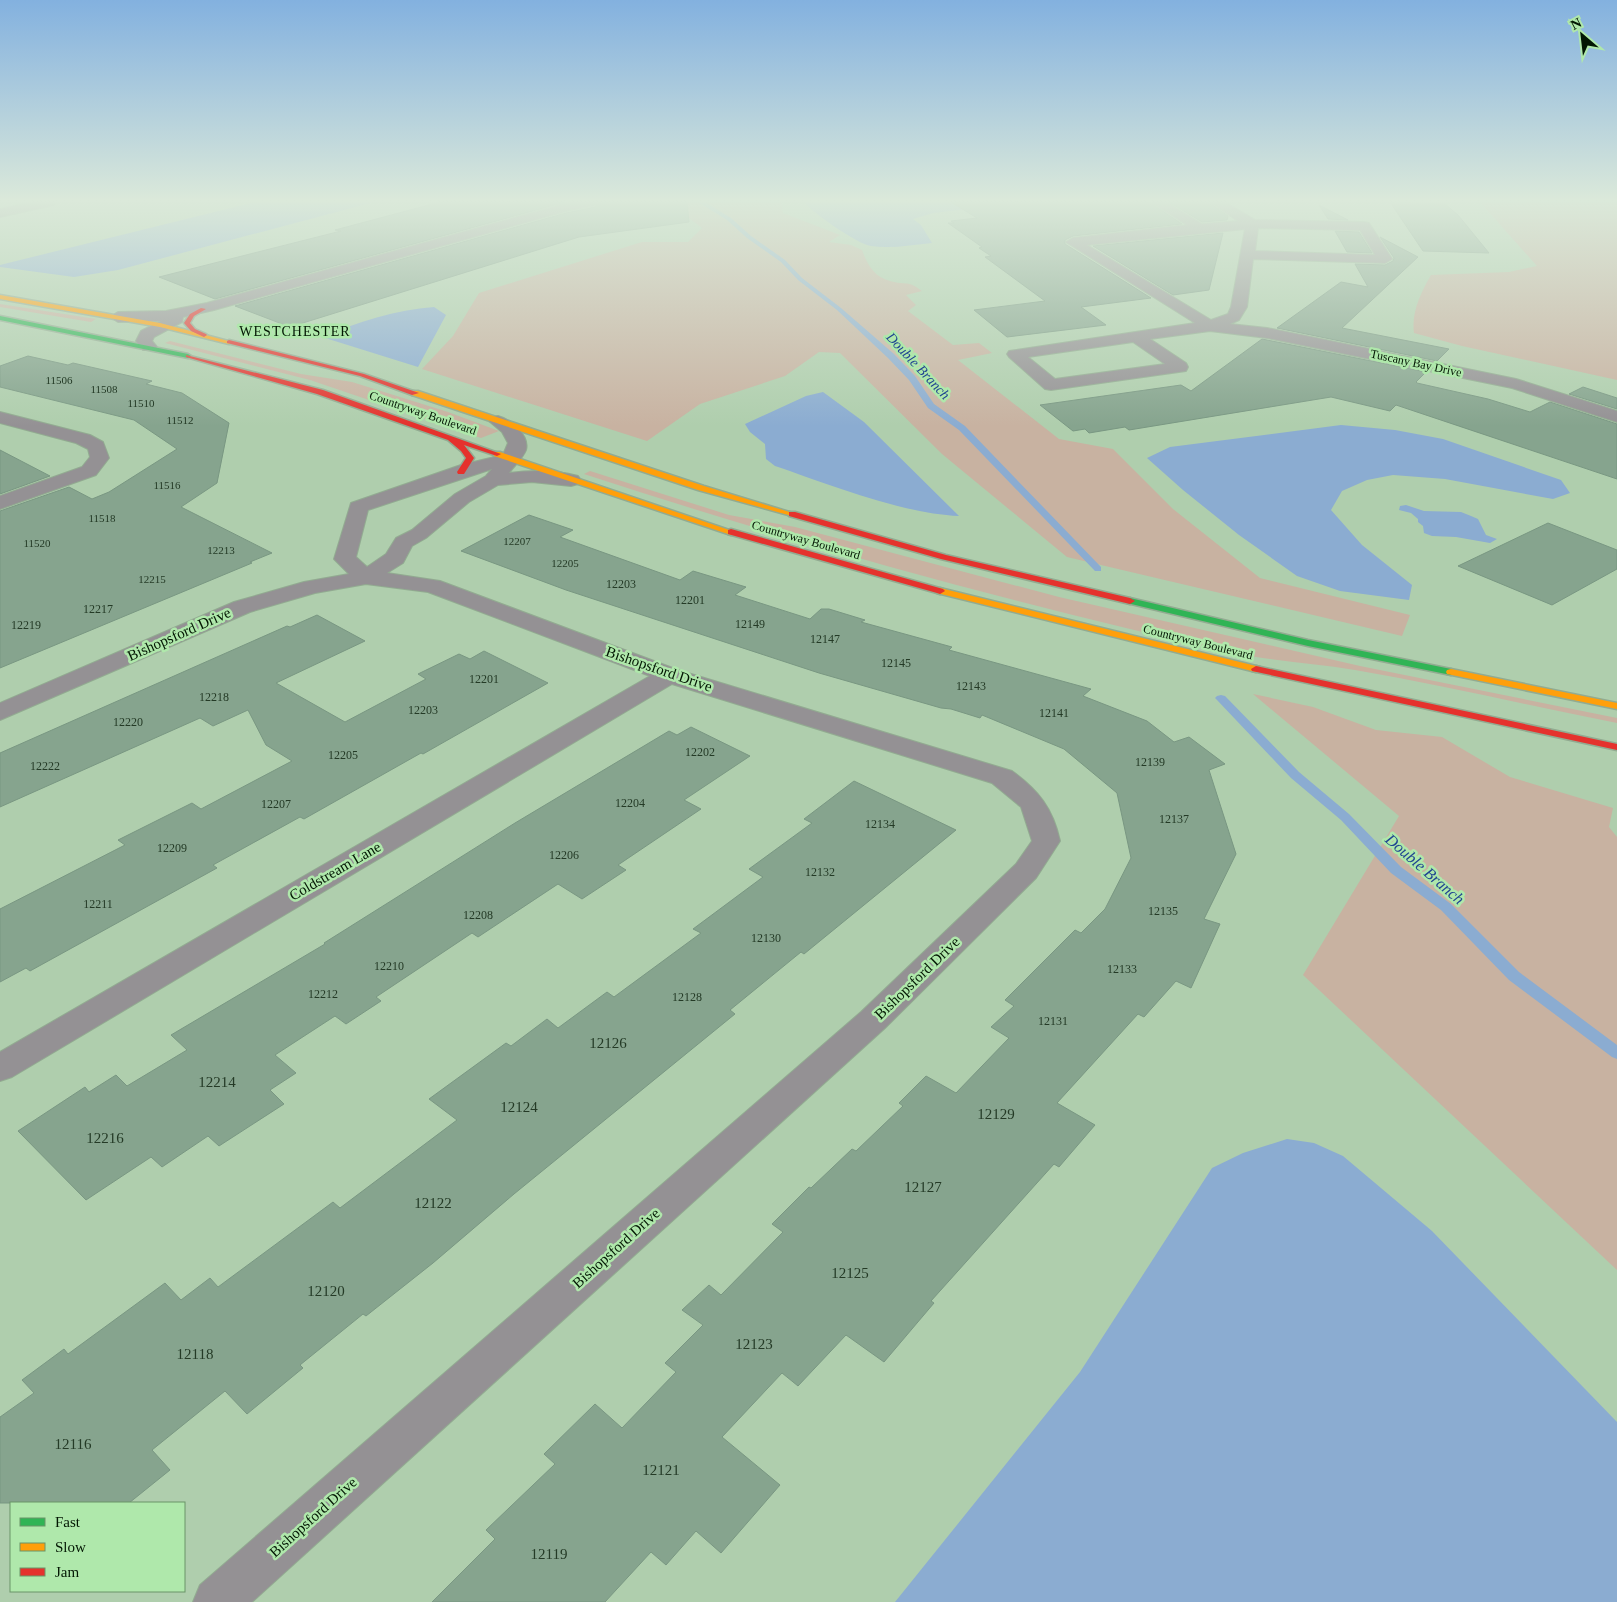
<svg xmlns="http://www.w3.org/2000/svg" width="1617" height="1602" viewBox="0 0 1617 1602" font-family="Georgia,serif">
	<style>
		.green { fill: #c8b2a1 }
		.water { fill: #8bacd1 }
		.lines { fill: none; stroke-linecap: round; stroke-linejoin: round }
		.stream { fill: #8bacd1; fill-rule: evenodd }
		.building { fill: #86a48e; stroke: #799782 }
		.street-casing { stroke: #92ab91; stroke-width: 2 }
		.fast-casing { stroke: #92ab91; stroke-width: 3 }
		.slow-casing { stroke: #92ab91; stroke-width: 3 }
		.jam-casing { stroke: #92ab91; stroke-width: 3 }
		.street { fill: #949194; fill-rule: evenodd }
		.fast { fill: #30b455; fill-rule: evenodd }
		.slow { fill: #ff9f0a; fill-rule: evenodd }
		.jam { fill: #e5322d; fill-rule: evenodd }
		.labels { text-anchor: middle; dominant-baseline: central; stroke-width: 5; stroke-linejoin: round; paint-order: stroke }
		.far-number-label { font-size: 11px; fill: #243a26 }
		.far-street-label { font-size: 12px; fill: #031703; stroke: #afe8ab }
		.number-label { font-size: 12px; fill: #243a26 }
		.far-neighbourhood-label { font-size: 14px; letter-spacing: 1px; fill: #031703; stroke: #afe8ab }
		.far-water-label { font-size: 14px; font-style: italic; fill: #204491; stroke: #afe8ab }
		.street-label { font-size: 15px; fill: #031703; stroke: #afe8ab }
		.near-number-label { font-size: 15px; fill: #243a26 }
		.water-label { font-size: 16px; font-style: italic; fill: #204491; stroke: #afe8ab }
	</style>
	<rect width="100%" height="100%" fill="#afcead"/>
	<path class="green" d="M680 202H781L783 213 840 235 829 242 851 245 862 250C867 264 874 277 890 281 906 286 906 279 922 291L906 295 916 305 908 311 953 345 979 343 992 353 958 360 1059 439 1113 449 1173 509 1260 578 1410 615 1402 636 1067 557 942 454 840 353 819 352 785 376 700 404 647 441 422 369 453 336 479 293 642 242H688L702 228 675 207Z
		M1480 202H1617V380L1462 346 1414 333C1411 313 1421 292 1431 275L1509 272 1537 266Z
		M0 304 96 319 91 322 0 307Z
		M170 341 301 374 352 382 448 412 499 431 481 438 310 380 165 343Z
		M590 471 729 515 795 527 1059 597 1360 666 1617 718V723C1530 706 1443 685 1355 670 1313 663 1270 661 1228 652 1011 603 795 543 584 474Z
		M1253 694 1313 707 1376 730 1442 737 1510 777 1613 808 1609 827 1617 837V1270L1303 975 1399 816Z"/>
	<path class="water" d="M255 202H374L118 270 74 277 0 267V265Z
		M804 202H1004L999 205 933 213 913 219 921 225 932 243C912 245 891 249 871 246 857 244 813 213 804 202Z
		M434 307 446 315 418 367 322 337C357 322 396 310 434 307Z
		M823 392 864 422 959 516C903 514 828 484 775 466L766 459 765 444 750 432 745 424 806 396Z
		M1341 425 1395 430 1443 439 1561 480 1570 493 1553 499 1445 479 1393 475 1367 480 1342 491 1331 510 1362 545 1412 585 1409 600 1340 591 1297 576 1239 535 1183 490 1147 458 1170 447Z
		M1406 505 1424 511 1461 512 1471 516 1478 519 1486 535 1497 539 1490 543 1456 537 1432 536 1424 533 1423 526 1418 522V519L1411 513 1399 510 1400 506Z
		M1287 1139 1314 1143 1343 1156 1432 1231 1617 1422V1602H895L1080 1372 1212 1168 1243 1153Z"/>
	<g class="lines">
		<path class="stream" d="M698 202H705L731 218 751 236 785 260 802 278 841 308 894 354 915 376 934 404 965 426 1101 567V571H1095L959 430 928 408 909 380 888 358 837 310 798 280 781 262 747 238 727 220Z
			M1221 695 1225 696 1299 772 1349 814 1401 867 1451 904 1519 972 1617 1045V1059L1612 1057 1509 980 1441 910 1391 873 1341 820 1291 778 1217 700 1215 698 1217 696Z"/>
	</g>
	<path class="building" d="M440 202H565L215 299 159 277 341 231 335 230Z
		M599 202H687L689 222 579 237 290 327 235 306 566 213 595 207Z
		M951 202H1149L1182 224 1073 236 1065 240V244L1151 298 1081 307 1106 325 1007 337 974 310 1045 301 985 257 991 256 979 248 982 247 948 223H954L951 221 977 218Z
		M1169 202H1208L1228 216 1227 220 1202 222Z
		M1390 202 1445 204 1458 215 1489 253 1423 251Z
		M1319 205 1348 220 1328 219Z
		M1335 231 1359 232 1372 253 1347 252Z
		M1223 233 1209 290 1173 295 1093 246Z
		M1380 237 1418 257 1342 328 1449 349 1437 361 1277 328 1341 282 1368 287 1355 264 1385 265 1393 261 1394 258Z
		M1262 339 1426 372 1416 382 1417 383 1488 399 1530 412 1550 402 1617 424V479L1396 405 1390 411 1331 397 1129 430 1125 427 1089 433 1085 429 1073 431 1040 405 1181 385 1191 391Z
		M28 356 68 365 73 363 152 381 146 384 182 393 229 423 217 483 181 507 272 553 250 562 252 563 0 668V511L69 487 92 499 109 492 177 449 134 420 0 387V366Z
		M1583 387 1617 398V409L1569 394Z
		M0 450 50 476 0 494Z
		M529 515 573 530 560 537 680 580 693 571 746 587 735 595 810 619 821 609H829L865 620 861 622 952 647 949 650 1091 689 1083 696 1147 721 1174 742 1189 737 1225 764 1209 770 1236 854 1204 919 1220 924 1191 988 1176 981 1144 1017 1138 1014 1057 1103 1095 1125 1059 1167 1054 1164 931 1301 934 1303 884 1362 846 1335 798 1386 782 1373 722 1437 780 1485 721 1553 696 1531 666 1565 651 1552 605 1602H432L495 1539 486 1530 555 1464 544 1454 595 1404 622 1428 676 1372 665 1363 703 1325 682 1310 709 1285 721 1295 783 1232 772 1224 809 1187 811 1188 852 1149 856 1151 903 1106 899 1103 926 1076 956 1093 1009 1038 991 1027 1014 1006 1005 1000 1075 930 1081 933 1105 909 1131 858 1117 793 1064 749 982 715 980 718 951 709 941 708 819 673 566 590 461 551Z
		M1548 523 1617 550V569L1552 605 1458 566Z
		M317 615 365 641 276 683 345 722 426 679 418 674 459 654 470 659 484 651 548 683 423 754 421 753 304 819 300 817 213 865 217 868 30 971 26 968 0 982V909L125 845 118 840 192 803 201 809 292 761 266 745 248 710 213 726 200 718 0 807V753L287 626 290 627Z
		M691 727 750 756 684 800 701 809 618 865 626 870 582 899 558 884 478 937 472 933 376 997 381 1001 346 1024 335 1016 275 1055 296 1073 270 1090 284 1104 219 1146 208 1136 162 1167 151 1157 86 1200 18 1131 85 1087 89 1092 116 1075 127 1086 187 1050 171 1035 325 944 324 943 515 823 669 731 677 735Z
		M854 781 956 830 804 954 801 952 730 1010 735 1014 514 1194 433 1263 366 1316 363 1314 300 1365 303 1368 247 1414 225 1391 152 1450 170 1470 129 1503H0V1417L34 1393 22 1380 64 1349 68 1354 165 1283 181 1300 210 1278 218 1287 333 1202 340 1208 457 1120 429 1099 506 1043 511 1046 547 1019 558 1028 607 992 614 997 701 933 693 929 763 877 749 869 812 823 804 819Z"/>
	<g class="lines">
		<g class="street-casing">
			<path id="street" d="M33 202H56L54 205 0 217V209Z
				M571 202H597L595 205 566 211 214 310 183 317 182 322 154 337 152 341 157 347 155 350H143L136 341 141 331 161 321 118 322 110 317 118 312 166 311 207 303Z
				M1151 202H1166L1202 224 1238 221 1210 202H1225L1255 220 1364 222 1369 223 1392 259 1385 263 1253 259 1247 307 1239 320 1230 324 1267 328 1516 379 1617 411V422L1512 388 1267 338 1210 331 1150 339 1186 363 1188 367 1186 371 1051 390 1045 389 1009 357 1007 354 1009 351 1195 323 1066 242 1073 238 1187 225ZM1258 228 1360 230 1375 255 1255 251ZM1245 229 1231 307 1228 314 1211 320 1087 245ZM1133 342 1165 364 1055 379 1028 357Z
				M0 412 90 435 103 442 109 458 96 475 0 509V496L82 467 90 457 88 449 76 443 0 423Z
				M498 416C510 419 530 435 526 450 523 458 514 466 509 473 532 470 555 470 578 476L581 480 578 484 571 486 532 482 498 485 469 502 426 538 412 546 403 563 387 573 440 581 678 670 1012 771C1038 790 1053 808 1060 841L1036 878 885 1028 252 1602H193L200 1585 861 1012 1016 864 1032 841 1021 807 992 783 672 684 12 1077 0 1081V1052L650 676 428 592 366 584 315 593 250 612 0 720V703L234 602 304 582 349 574 334 559 351 503 461 465 503 455 508 443 502 432 489 421 492 417ZM492 469 486 476 455 494 412 530 396 538 386 554 367 567 356 557 368 510Z"/>
		</g>
		<g class="fast-casing">
			<path id="fast" d="M0 316 188 354 191 356 188 358 0 320Z
				M1130 598 1308 640 1451 669 1456 672 1451 675 1308 646 1127 603 1125 601Z"/>
		</g>
		<g class="slow-casing">
			<path id="slow" d="M0 295 160 323 232 342 229 344 160 327 0 299Z
				M412 391H418L704 486 796 514 792 516 698 490 412 395Z
				M494 452H500L735 532 731 535 494 456Z
				M940 588 1260 667 1261 669 1256 672 937 593 935 591Z
				M1451 669 1617 703V709L1447 674 1446 672 1447 670Z"/>
		</g>
		<g class="jam-casing">
			<path id="jam" d="M201 308 206 309 194 316 190 323 195 329 206 334 207 335 204 337 191 331 184 323 190 314Z
				M229 340 364 374 419 393 412 395 360 376 227 343V341Z
				M186 355 323 390 501 454 497 456 464 445 474 458 464 474H458L457 472 466 458 461 451 448 440 317 394 186 357Z
				M789 512H795L946 555 1130 598 1135 601 1130 604 941 559 789 516Z
				M731 529 943 589 945 591 940 594 937 593 728 534V530Z
				M1256 666 1617 744V750L1252 671 1251 669Z"/>
		</g>
		<use href="#street" class="street"/>
		<use href="#fast" class="fast"/>
		<use href="#slow" class="slow"/>
		<use href="#jam" class="jam"/>
	</g>
	<linearGradient id="sky" x2="0" y2="1"><stop stop-color="#83b1df"/><stop offset="0.47" stop-color="#dbe9da"/><stop offset="1" stop-color="#dbe9da" stop-opacity="0"/></linearGradient>
	<rect width="1617" height="426" fill="url(#sky)"/>
	<g class="labels">
		<g class="far-number-label">
			<text x="59" y="380">11506</text>
			<text x="104" y="389">11508</text>
			<text x="141" y="403">11510</text>
			<text x="180" y="420">11512</text>
			<text x="167" y="485">11516</text>
			<text x="102" y="518">11518</text>
			<text x="517" y="541">12207</text>
			<text x="37" y="543">11520</text>
			<text x="221" y="550">12213</text>
			<text x="565" y="563">12205</text>
			<text x="152" y="579">12215</text>
		</g>
		<g class="far-street-label">
			<text transform="translate(1416 363) rotate(12)">Tuscany Bay Drive</text>
			<text transform="translate(423 413) rotate(19)">Countryway Boulevard</text>
			<text transform="translate(806 540) rotate(16)">Countryway Boulevard</text>
			<text transform="translate(1198 642) rotate(14)">Countryway Boulevard</text>
		</g>
		<g class="number-label">
			<text x="621" y="584">12203</text>
			<text x="690" y="600">12201</text>
			<text x="98" y="609">12217</text>
			<text x="750" y="624">12149</text>
			<text x="26" y="625">12219</text>
			<text x="825" y="639">12147</text>
			<text x="896" y="663">12145</text>
			<text x="484" y="679">12201</text>
			<text x="971" y="686">12143</text>
			<text x="214" y="697">12218</text>
			<text x="423" y="710">12203</text>
			<text x="1054" y="713">12141</text>
			<text x="128" y="722">12220</text>
			<text x="700" y="752">12202</text>
			<text x="343" y="755">12205</text>
			<text x="1150" y="762">12139</text>
			<text x="45" y="766">12222</text>
			<text x="630" y="803">12204</text>
			<text x="276" y="804">12207</text>
			<text x="1174" y="819">12137</text>
			<text x="880" y="824">12134</text>
			<text x="172" y="848">12209</text>
			<text x="564" y="855">12206</text>
			<text x="820" y="872">12132</text>
			<text x="98" y="904">12211</text>
			<text x="1163" y="911">12135</text>
			<text x="478" y="915">12208</text>
			<text x="766" y="938">12130</text>
			<text x="389" y="966">12210</text>
			<text x="1122" y="969">12133</text>
			<text x="323" y="994">12212</text>
			<text x="687" y="997">12128</text>
			<text x="1053" y="1021">12131</text>
		</g>
		<g class="far-neighbourhood-label">
			<text x="295" y="331">WESTCHESTER</text>
		</g>
		<g class="far-water-label">
			<text transform="translate(918 366) rotate(47)">Double Branch</text>
		</g>
		<g class="street-label">
			<text transform="translate(179 634) rotate(-24)">Bishopsford Drive</text>
			<text transform="translate(659 669) rotate(19)">Bishopsford Drive</text>
			<text transform="translate(335 871) rotate(-30)">Coldstream Lane</text>
			<text transform="translate(917 978) rotate(-44)">Bishopsford Drive</text>
			<text transform="translate(616 1248) rotate(-42)">Bishopsford Drive</text>
			<text transform="translate(313 1517) rotate(-42)">Bishopsford Drive</text>
		</g>
		<g class="near-number-label">
			<text x="608" y="1043">12126</text>
			<text x="217" y="1082">12214</text>
			<text x="519" y="1107">12124</text>
			<text x="996" y="1114">12129</text>
			<text x="105" y="1138">12216</text>
			<text x="923" y="1187">12127</text>
			<text x="433" y="1203">12122</text>
			<text x="850" y="1273">12125</text>
			<text x="326" y="1291">12120</text>
			<text x="754" y="1344">12123</text>
			<text x="195" y="1354">12118</text>
			<text x="73" y="1444">12116</text>
			<text x="661" y="1470">12121</text>
			<text x="549" y="1554">12119</text>
		</g>
		<g class="water-label">
			<text transform="translate(1425 869) rotate(41)">Double Branch</text>
		</g>
	</g>
	<rect x="10" y="1502" width="175" height="90" fill="#afe8ab" stroke="#6a9468"/>
	<rect x="20" y="1518" width="25" height="8" fill="#30b455" stroke="#6a9468"/>
	<text x="55" y="1527" font-size="15" fill="#031703">Fast</text>
	<rect x="20" y="1543" width="25" height="8" fill="#ff9f0a" stroke="#6a9468"/>
	<text x="55" y="1552" font-size="15" fill="#031703">Slow</text>
	<rect x="20" y="1568" width="25" height="8" fill="#e5322d" stroke="#6a9468"/>
	<text x="55" y="1577" font-size="15" fill="#031703">Jam</text>
	<g transform="translate(1582 35) rotate(332)" stroke="#afe8ab" stroke-width="4" paint-order="stroke">
	<path d="M0-4L9 19L0 12L-9 19Z" fill="#031703"/>
	<text y="-8" font-size="14" font-weight="bold" text-anchor="middle" fill="#031703">N</text>
	</g>
</svg>
